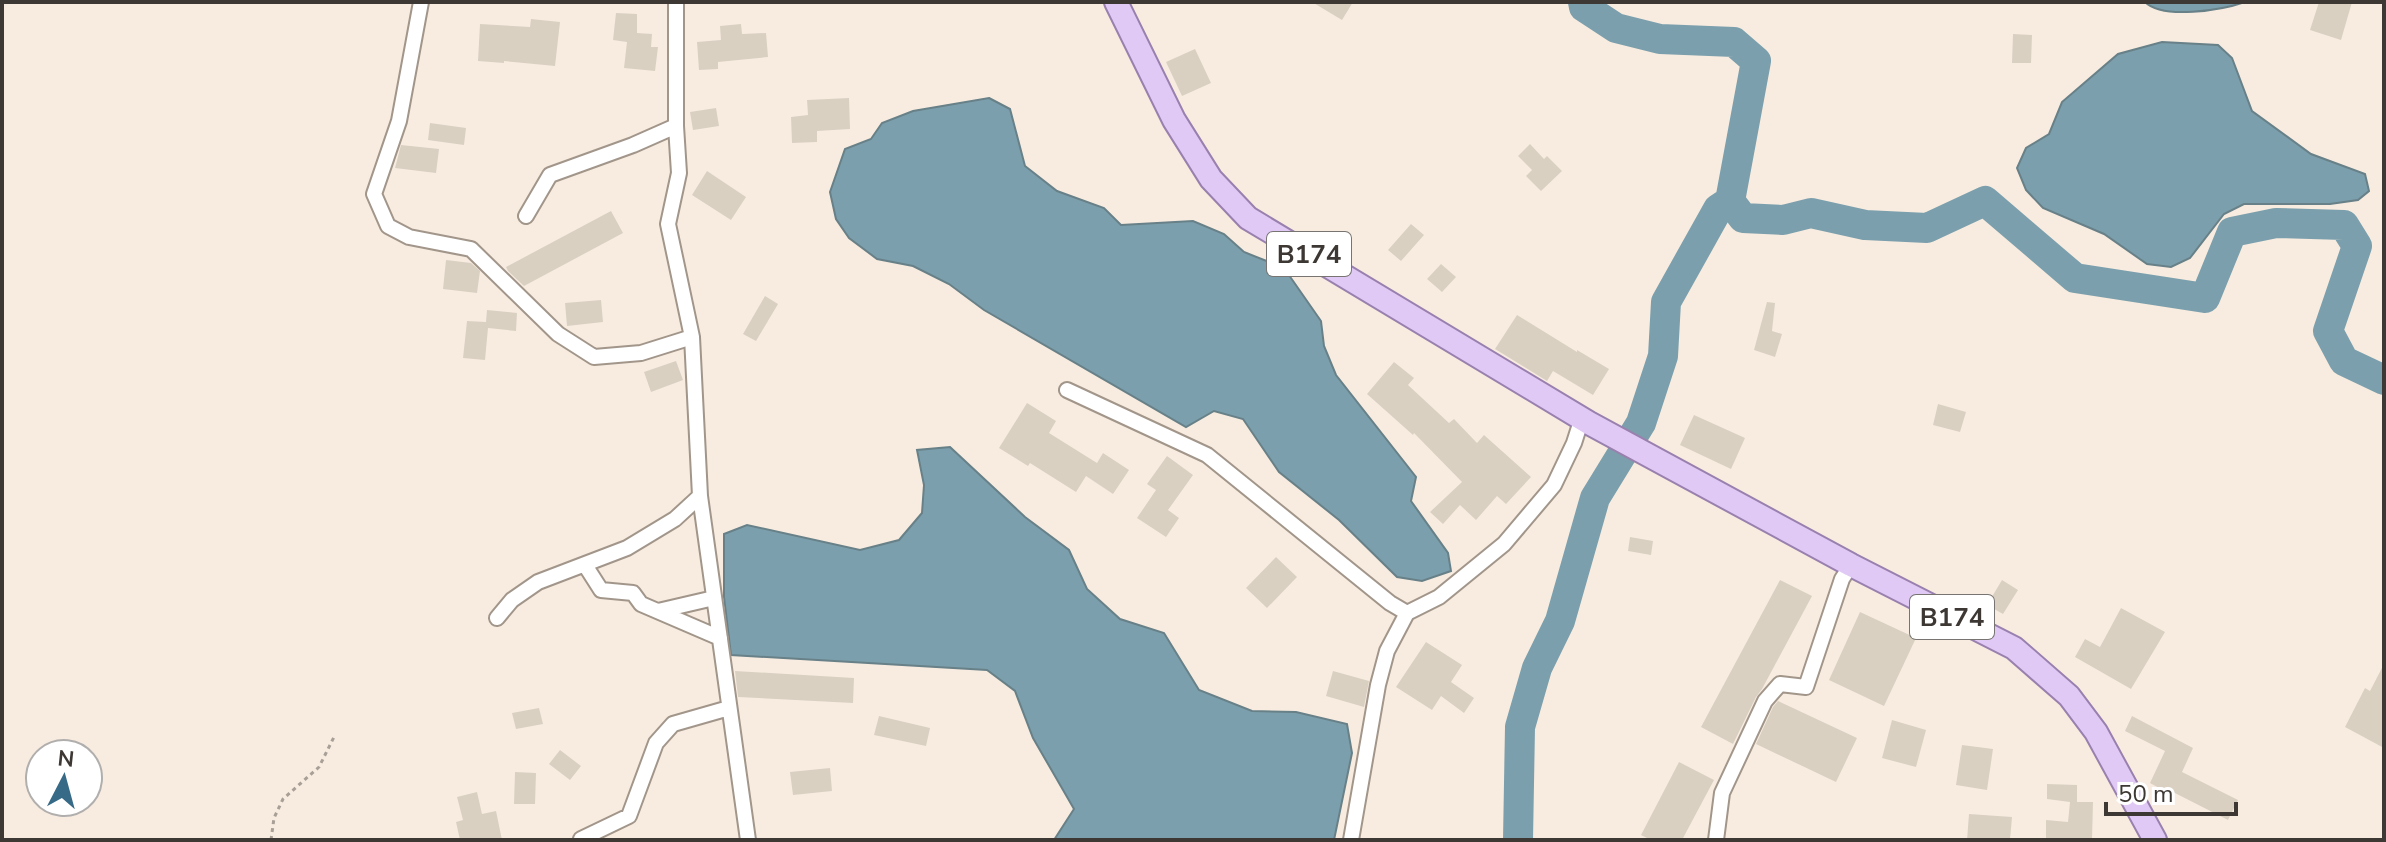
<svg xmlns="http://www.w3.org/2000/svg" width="2386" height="842" viewBox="0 0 2386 842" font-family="'Nunito Sans',sans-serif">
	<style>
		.water { fill: #7b9fac; stroke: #688088; stroke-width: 2 }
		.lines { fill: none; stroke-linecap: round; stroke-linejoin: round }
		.river { stroke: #7b9fac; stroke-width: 30 }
		.building { fill: #d9d0c2 }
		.street-casing { stroke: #a2968b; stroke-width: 18 }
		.primary-casing { stroke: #9a80ae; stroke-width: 26 }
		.path { stroke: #a89f96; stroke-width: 3; stroke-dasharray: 4 4; stroke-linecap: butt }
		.street { stroke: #fff; stroke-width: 14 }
		.primary { stroke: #e0caf5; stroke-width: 22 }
		.labels { text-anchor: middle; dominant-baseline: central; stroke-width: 8; stroke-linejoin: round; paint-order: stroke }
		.shield { fill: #fff; stroke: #777471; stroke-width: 2 }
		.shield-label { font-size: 26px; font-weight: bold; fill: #3d3834 }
	</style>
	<rect width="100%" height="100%" fill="#f8ece0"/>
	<path class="water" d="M2145 2H2245C2222 10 2163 20 2145 2Z
		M2162 42 2218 45 2232 58 2252 111 2311 154 2365 174 2369 191 2358 200 2330 204H2244L2224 214 2190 258 2171 267 2147 264 2104 234 2043 208 2026 190 2017 168 2026 148 2049 134 2062 102 2118 54Z
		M989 98 1010 109 1025 166 1057 191 1104 208 1121 225 1193 221 1224 234 1244 252 1284 268 1321 321 1324 346 1336 375 1416 477 1411 501 1448 553 1451 571 1422 581 1397 577 1339 520 1279 472 1243 419 1214 411 1186 427 984 310 949 284 913 266 877 259 849 238 836 219 830 192 845 149 871 139 882 123 913 111Z
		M950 447 1025 517 1069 550 1087 589 1120 619 1164 633 1199 690 1252 711 1296 712 1347 724 1352 753 1334 840H1054L1074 809 1033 738 1015 691 987 670 731 655 724 597V534L747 525 860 550 899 540 922 513 924 485 917 450Z"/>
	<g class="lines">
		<path class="river" d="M1583 2 1584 7 1616 28 1660 39 1734 42 1756 61 1730 201 1743 218 1783 220 1811 213 1865 225 1927 228 1985 201 2075 278 2205 298 2232 232 2276 223 2344 225 2357 246 2328 331 2344 361 2384 380
			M1518 840 1520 727 1537 668 1560 621 1595 498 1641 423 1663 356 1666 302 1718 209 1730 201"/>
	</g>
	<path class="building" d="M1312 2H1353L1342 20Z
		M2319 2H2352L2341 40 2310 30Z
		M616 13 637 14V33L652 34 651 47H658L655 71 624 68 627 42 613 40Z
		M531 19 560 22 555 66 504 61V63L478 61 480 24 530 27Z
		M741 24 742 34 766 33 768 57 718 62V69L699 70 697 42 721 40 720 26Z
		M2013 34 2032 35 2031 63H2012Z
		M1195 49 1211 83 1182 96 1166 62Z
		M849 98 850 129 817 131V142L792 143 791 117 808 115 807 100Z
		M716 108 719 126 693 130 690 112Z
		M430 123 466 128 464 145 428 140Z
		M1530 144 1544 159 1547 156 1562 171 1541 191 1526 176 1532 170 1518 156Z
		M401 145 439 149 436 173 395 168Z
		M707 171 746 197 731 220 692 195Z
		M611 211 623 233 524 286 508 271 506 267Z
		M1411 224 1424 235 1401 261 1388 250Z
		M446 260 471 263 480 271 477 293 443 289Z
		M1441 264 1456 277 1442 292 1427 279Z
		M765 296 778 304 756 341 743 334Z
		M601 300 603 322 567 326 565 303Z
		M1767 302 1775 303 1772 331 1782 334 1775 357 1754 350Z
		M487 310 517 313 516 331 488 328 485 360 463 358 467 321 486 322Z
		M1517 315 1577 352V350L1609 369 1593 395 1553 371 1547 381 1495 349Z
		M676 361 683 380 651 392 644 372Z
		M1394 362 1414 378 1408 385 1449 423 1454 419 1477 443 1484 435 1531 477 1506 504 1497 496 1476 520 1460 505 1443 524 1430 512 1462 482 1414 433 1413 435 1367 394Z
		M1027 403 1056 421 1049 433 1097 463 1103 453 1129 470 1113 494 1086 476 1076 492 1030 463 1028 466 999 448Z
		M1938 404 1966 412 1960 432 1933 425Z
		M1694 415 1745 438 1731 469 1680 445Z
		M1167 456 1193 475 1168 510 1179 518 1166 537 1137 518 1156 490 1147 484Z
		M1630 537 1653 541 1651 555 1628 551Z
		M1276 557 1297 577 1267 608 1246 588Z
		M1780 580 1812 596 1762 689 1756 697 1733 744 1701 727Z
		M2002 580 2018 590 2003 614 1987 605Z
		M2121 608 2165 632 2131 689 2075 657 2085 639 2100 647Z
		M1860 612 1916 638 1884 706 1829 680Z
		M1426 642 1462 665 1451 682 1474 698 1464 713 1441 696 1432 710 1396 687Z
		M2384 664V748L2345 727 2365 688 2370 691Z
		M735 671 854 678 853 703 738 697Z
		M1333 671 1369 681 1364 707 1326 696Z
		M1778 701 1857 738 1836 782 1756 744 1773 707Z
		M539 708 543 724 516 729 512 713Z
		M879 716 930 728 926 746 874 735Z
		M2132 716 2193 748 2182 772 2238 800 2228 820 2169 790 2168 793 2150 783 2165 751 2125 731Z
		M1892 720 1926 730 1916 767 1882 758Z
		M1962 745 1993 749 1987 790 1956 785Z
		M560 750 581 766 570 780 549 764Z
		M1679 762 1714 780 1682 840H1651L1641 835Z
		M830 768 832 791 793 795 790 772Z
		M515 772 536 773 535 804H514Z
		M2047 784 2077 785V802H2093L2092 840H2046V820L2068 822 2070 802 2047 799Z
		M477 792 482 814 496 811 502 840H460L456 822 463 820 457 797Z
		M1969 814 2012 817 2010 840H1967Z"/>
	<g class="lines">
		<g class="street-casing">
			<path id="street" d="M421 2 399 121 374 194 388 226 409 237 471 249 558 334 594 357 641 353 692 337
				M676 2V126L679 173 668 224 692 337 700 496 748 840
				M526 216 550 175 633 145 676 126
				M1067 390 1207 455 1390 603 1407 613
				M585 565 601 590 633 593 641 604 720 638
				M658 611 714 598
				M497 618 512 600 538 582 627 548 675 519 700 496
				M581 839 629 816 656 743 673 724 729 708
				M1351 840 1378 685 1387 651 1407 613 1439 597 1504 544 1554 485 1574 443 1582 418
				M1716 840 1722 793 1765 701 1780 684 1806 687 1842 579 1851 565"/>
		</g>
		<g class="primary-casing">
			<path id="primary" d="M1116 2 1174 120 1211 179 1248 218 1589 423 1851 565 2014 648 2069 696 2096 732 2155 840"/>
		</g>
		<path class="path" d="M271 840 274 818 283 799 319 767 334 737"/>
		<use href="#street" class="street"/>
		<use href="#primary" class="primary"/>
	</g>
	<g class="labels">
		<g class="shield">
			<rect x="1267" y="232" width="84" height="44" rx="6"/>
			<rect x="1910" y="595" width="84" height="44" rx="6"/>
		</g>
		<g class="shield-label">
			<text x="1309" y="254">B174</text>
			<text x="1952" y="617">B174</text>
		</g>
	</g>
	<rect width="2386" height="842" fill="none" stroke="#3d3834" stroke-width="8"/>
	<g transform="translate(64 778) rotate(6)"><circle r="38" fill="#ffffff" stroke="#b1afae" stroke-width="2"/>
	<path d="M0-6L14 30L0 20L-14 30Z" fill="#376a87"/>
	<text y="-12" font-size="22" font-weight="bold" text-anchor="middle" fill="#3d3834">N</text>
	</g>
	<path d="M2106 802v12h130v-12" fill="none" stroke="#3d3834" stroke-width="4"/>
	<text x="2118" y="802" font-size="24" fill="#3d3834" stroke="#ffffff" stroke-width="6" paint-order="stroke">50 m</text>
</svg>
